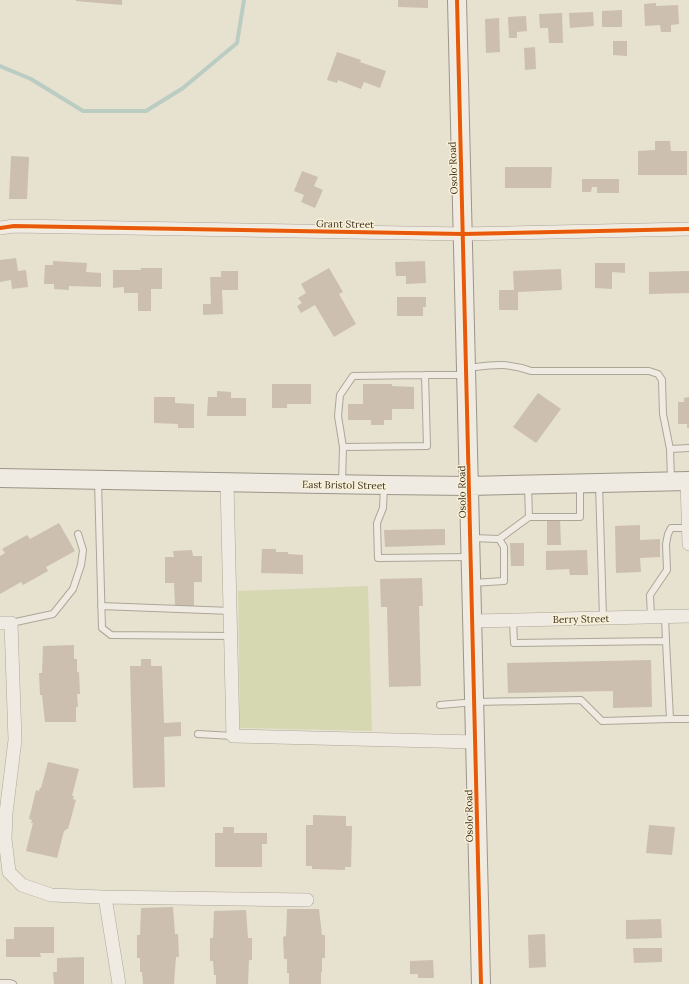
<svg xmlns="http://www.w3.org/2000/svg" width="689" height="984" viewBox="0 0 689 984" font-family="Lora,serif">
	<style>
		.green { fill: #d6d8b2 }
		.lines { fill: none; stroke-linecap: round; stroke-linejoin: round }
		.stream { stroke: #bbcdc3; stroke-width: 4 }
		.building { fill: #ccbfb0 }
		.lane-casing { stroke: #ada698; stroke-width: 8 }
		.street-casing { stroke: #ada698; stroke-width: 14 }
		.secondary-casing { stroke: #9c9588; stroke-width: 20 }
		.lane { stroke: #f0ebe2; stroke-width: 6 }
		.street { stroke: #f0ebe2; stroke-width: 13 }
		.secondary { stroke: #f0ebe2; stroke-width: 18 }
		.cycleway-casing { stroke: #f8f0d7; stroke-width: 6 }
		.cycleway { stroke: #e8590c; stroke-width: 4 }
		.labels { text-anchor: middle; dominant-baseline: central; stroke-width: 3; stroke-linejoin: round; paint-order: stroke }
		.street-label { font-size: 10px; fill: #3d2f1f; stroke: #f8f0d7 }
	</style>
	<rect width="100%" height="100%" fill="#e7e1d0"/>
	<path class="green" d="M368 586 372 731 240 728 238 591Z"/>
	<g class="lines">
		<path class="stream" d="M0 66 31 79 83 111H146L183 88 237 43 244 0"/>
	</g>
	<path class="building" d="M76 0H122V5L76 1Z
		M398 0H428V8L398 7Z
		M656 3V6L678 5 679 24 671 25V32H661L660 25 645 26 644 4Z
		M622 10V27H602V11Z
		M593 12 594 26 570 28 569 13Z
		M562 13 563 43H549L548 28H540L539 14Z
		M526 16 527 31 517 32V38H509L508 17Z
		M499 18 500 52 486 53 485 19Z
		M613 41H627V56L613 55Z
		M535 47 536 69 525 70 524 48Z
		M337 52 361 60 360 62 386 71 380 88 364 82 361 89 338 80 337 83 327 80Z
		M655 141H670L671 151H687V175H638V151L655 150Z
		M11 156 29 157 27 199H9Z
		M505 167H552L551 188H505Z
		M302 171 318 177 314 186 323 190 315 208 301 202 304 195 294 191Z
		M582 179H619V193H597V187H592L591 192H582Z
		M16 258 18 271 26 270 28 287 12 289 11 280 0 282V260Z
		M53 261 87 263 86 272 101 273V287L69 286V290L54 289V284H44L45 265H53Z
		M425 261 426 283 406 284V276H396L395 262Z
		M595 263H625V273L612 272V289L595 288Z
		M141 268H162V289H151V311H138V293H124V287L113 288V270H141Z
		M329 268 343 292 339 294 356 324 334 337 315 305 301 313 297 306 302 303 298 298 306 293 301 284Z
		M561 269 562 290 518 292V310H499V290H514L513 271Z
		M221 271H238V290H222L223 314 203 315V304H211L210 277H221Z
		M689 271V293L649 294V272Z
		M397 297H426V307H423V316H397Z
		M272 384H311V404H287V408H272Z
		M363 384H392V386L414 387V409H392V420H384V425H371V420H348V404H363Z
		M217 391 231 392V398H246V416H207L208 397H217Z
		M538 393 561 409 536 443 513 427Z
		M154 397H175V403L194 404V428H178V424L154 423Z
		M689 397V428H687V424H678V402H684V398Z
		M560 519 561 545H547V520Z
		M59 523 75 551 46 567 48 571 23 585 21 582 0 594V556L5 553 2 549 27 535 30 539Z
		M640 525V540L660 539V557L640 558 641 572 616 573 615 526Z
		M445 529V545L385 547 384 530Z
		M510 543H524V566H511Z
		M262 549H276V552H288V554L303 555V574L261 573Z
		M192 550 193 556H202V582H194V606L175 607 174 583H165V557H174L173 551Z
		M587 550 588 575H570L569 569 546 570V551Z
		M422 578 423 606H419L421 686 389 687 387 607H381L380 579Z
		M74 645V659H77V672H79L80 694H77L78 707H76V722H45L42 695H40L39 673H42L43 646Z
		M141 659H151V666H162L164 723 181 722V736L164 737 165 787 133 788 130 666H141Z
		M651 660 652 707 613 708V691L508 693 507 663Z
		M48 762 79 769 72 796H74L73 799 76 800 68 829H66L65 831H64L57 858 26 851 33 823H31L32 820 29 819 36 790 39 791 40 788H41Z
		M313 815 346 816V826H352L351 867H345V870L312 869V866H306V825H313Z
		M649 825 675 827 672 855 646 853Z
		M223 827H234V833H267V844H262V867H215V833H223Z
		M173 907 175 934H178L179 957H176L174 984H143L142 972H140V958H137V935H140L141 908Z
		M287 909H319L322 935H325V958H322V972H321V984H289V973H287V959H284L283 937 286 936Z
		M246 910 248 938H252V960H249L248 984H216V975H214L213 961H210V938H213L214 911Z
		M661 919 662 938 626 939V920Z
		M14 927H54V953H40L41 957H6V939H14Z
		M545 934 546 967 529 968 528 935Z
		M633 948H662V962L634 963Z
		M84 957V984H54L53 972H57V958Z
		M433 960 434 978H418V974H410V961Z"/>
	<g class="lines">
		<g class="lane-casing">
			<path id="lane" d="M468 368C492 365 507 362 531 371H649L658 374 662 380 663 414 670 449 671 479
				M343 447 338 416 340 395 353 376 425 375
				M670 449 689 448
				M98 481 102 628 111 635 231 636
				M342 483 343 447 427 446 425 375H465
				M599 484 603 618
				M384 486 383 508 377 523 378 558 470 557
				M529 517H580V485
				M472 538 499 539 529 517 528 486
				M472 583 504 581V547L499 539
				M101 606 231 611
				M651 617 650 595 667 570 666 544 668 534 671 528H688
				M513 620 514 643 666 641 665 617
				M11 623 53 614 73 589 81 565 83 550 78 534
				M666 641 670 719H689
				M440 705 475 702 581 700 602 721 670 719
				M198 734 233 736
				M0 983H10L13 984"/>
		</g>
		<g class="street-casing">
			<path id="street" d="M0 228 14 226 463 234 689 229
				M687 481 689 544
				M227 482 233 736 476 742
				M473 621 689 616
				M0 623H11L15 740 6 813 5 839 9 872 22 885 51 895 102 897 307 900
				M105 897 119 984"/>
		</g>
		<g class="secondary-casing">
			<path id="secondary" d="M457 0 481 984
				M0 478 384 485 469 486 689 481"/>
		</g>
		<use href="#lane" class="lane"/>
		<use href="#street" class="street"/>
		<use href="#secondary" class="secondary"/>
		<g class="cycleway-casing">
			<path id="cycleway" d="M457 0 481 984
				M0 228 14 226 463 234 689 229"/>
		</g>
		<use href="#cycleway" class="cycleway"/>
	</g>
	<g class="labels">
		<g class="street-label">
			<text transform="translate(453 168) rotate(-92)">Osolo Road</text>
			<text transform="translate(345 224) rotate(1)">Grant Street</text>
			<text transform="translate(344 485) rotate(1)">East Bristol Street</text>
			<text transform="translate(462 492) rotate(-91)">Osolo Road</text>
			<text transform="translate(581 619) rotate(-1)">Berry Street</text>
			<text transform="translate(469 816) rotate(-91)">Osolo Road</text>
		</g>
	</g>
</svg>
